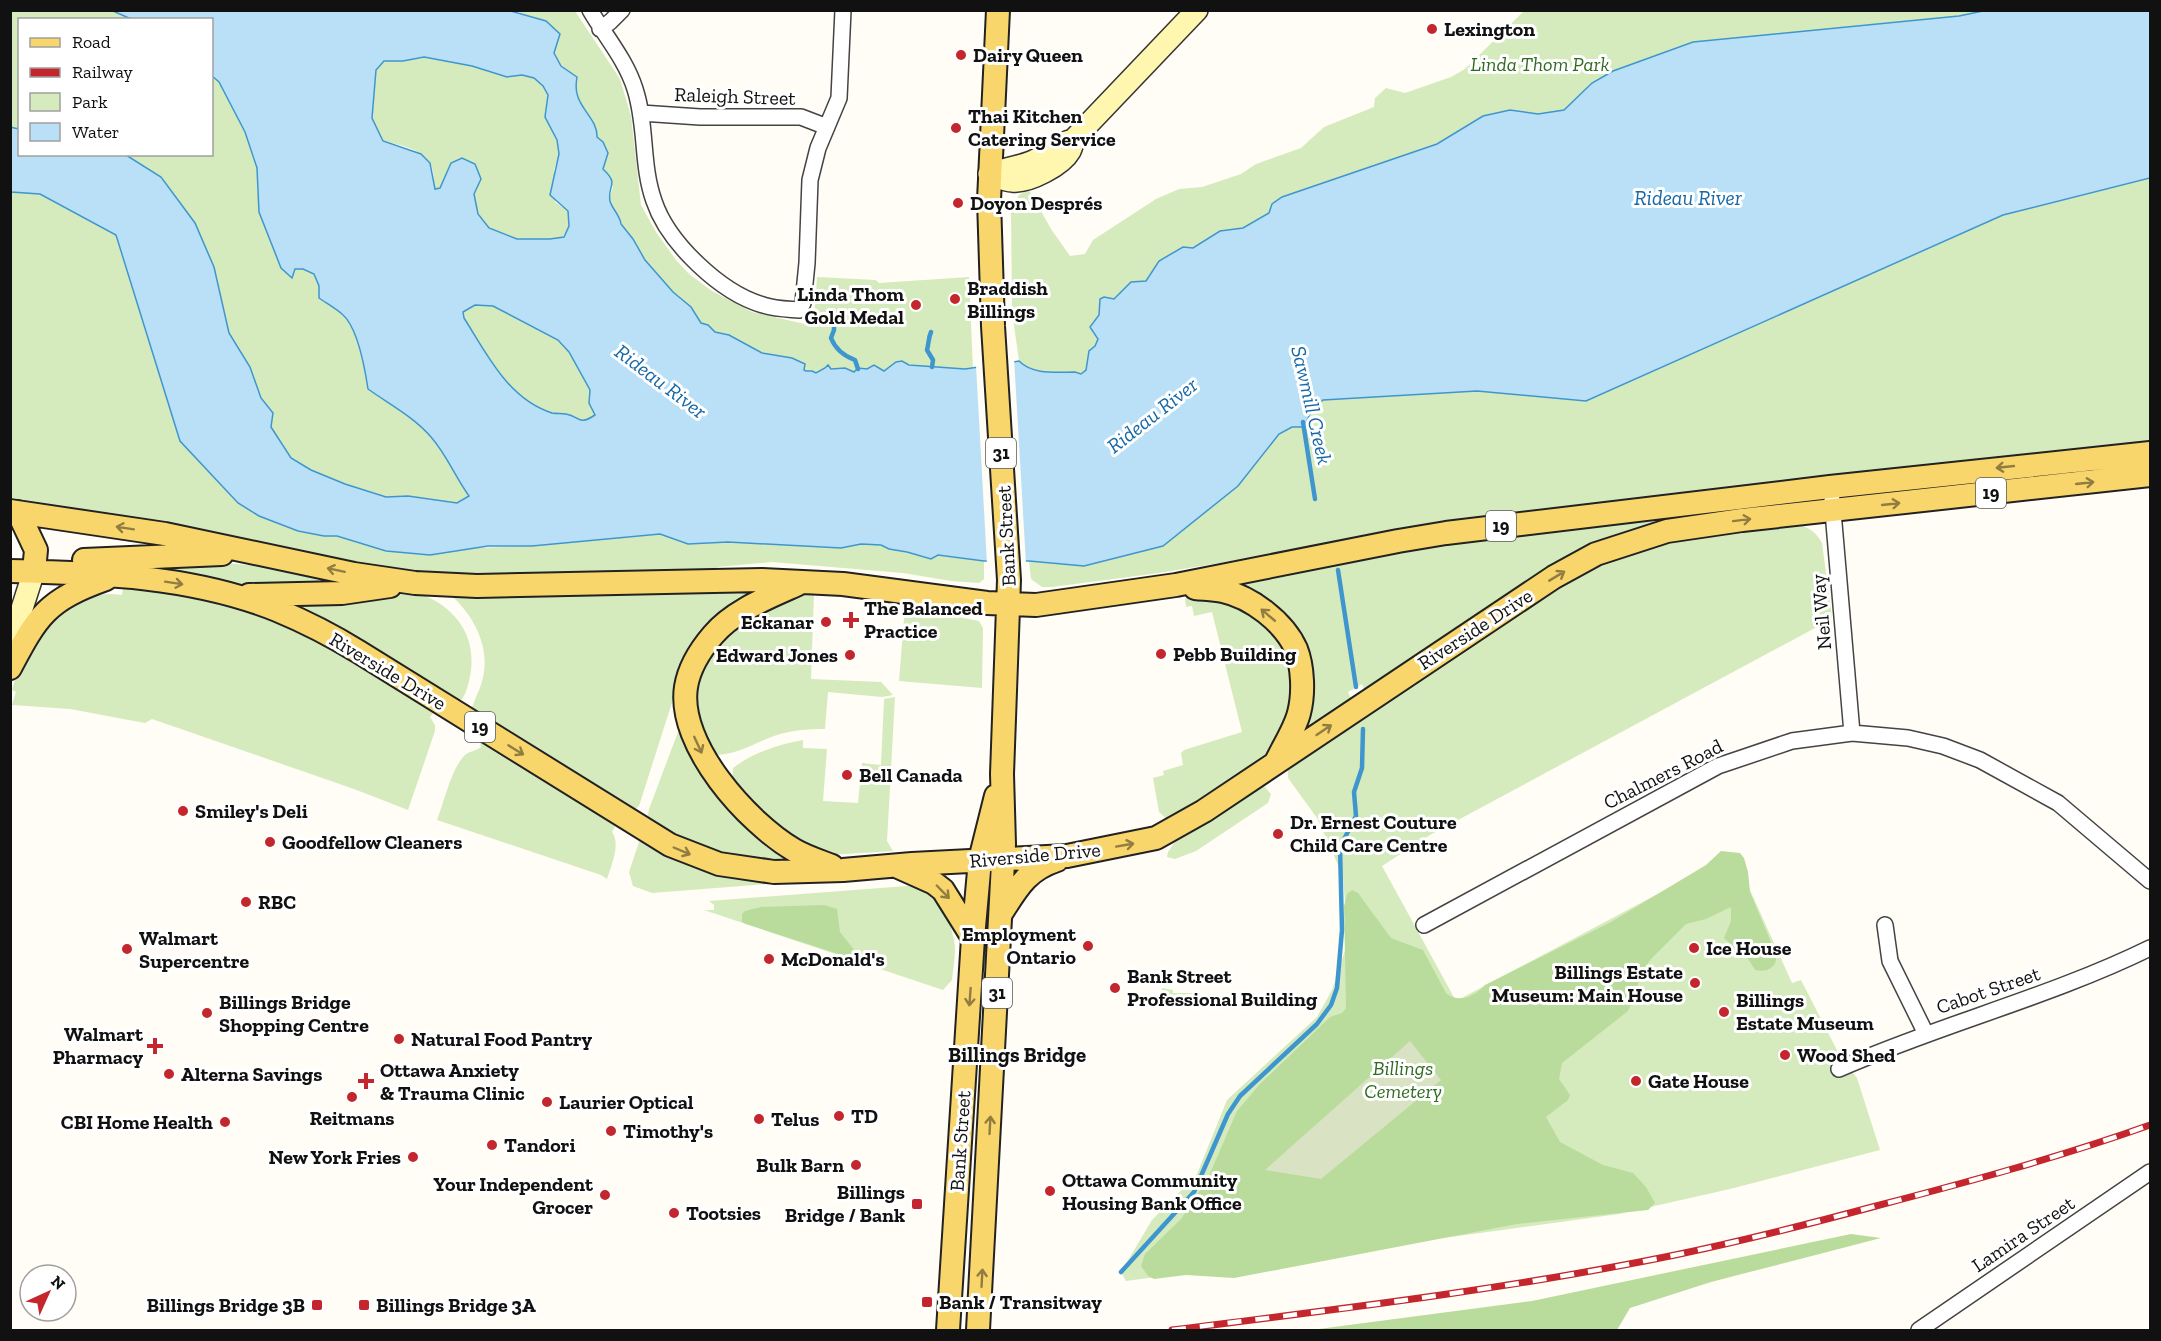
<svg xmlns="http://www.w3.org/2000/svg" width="2161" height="1341" viewBox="0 0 2161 1341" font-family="'Zilla Slab',serif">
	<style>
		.green { fill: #d5ebbd }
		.forest { fill: #b9dc9c }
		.cemetery { fill: #d9e3c4 }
		.water { fill: #b9e0f7; stroke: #3f96cf; stroke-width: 1.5; fill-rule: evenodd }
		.pier { fill: #fffdf5 }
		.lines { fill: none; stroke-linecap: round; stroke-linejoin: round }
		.stream { stroke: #3f96cf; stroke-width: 4.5 }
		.street-casing { stroke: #444; stroke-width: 18 }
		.secondary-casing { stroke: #333; stroke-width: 24 }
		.primary-casing { stroke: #222; stroke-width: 26 }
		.street { stroke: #fff; stroke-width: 15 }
		.secondary { stroke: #fff6b0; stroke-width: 21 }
		.primary { stroke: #f9d66b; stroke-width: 22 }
		.rail-casing { stroke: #c4262e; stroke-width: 7 }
		.rail { stroke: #fff; stroke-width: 4.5; stroke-dasharray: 14; stroke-linecap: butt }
		.oneway { stroke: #917d42 }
		.poi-dot { fill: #c4262e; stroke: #fff; stroke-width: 2 }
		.labels { text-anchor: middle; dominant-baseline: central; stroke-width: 6; stroke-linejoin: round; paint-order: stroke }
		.shield { fill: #fff; stroke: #585858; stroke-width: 1.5 }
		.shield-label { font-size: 18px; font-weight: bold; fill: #111 }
		.poi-label { font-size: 20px; font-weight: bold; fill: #111; stroke: #fff; text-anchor: start }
		.park-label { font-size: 20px; font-style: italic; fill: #2f6b1f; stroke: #fff }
		.street-label { font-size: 20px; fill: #111; stroke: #fff }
		.water-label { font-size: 21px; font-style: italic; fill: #1768a6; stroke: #fff }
		.neighbourhood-label { font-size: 21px; font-weight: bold; fill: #111; stroke: #fff }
	</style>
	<rect width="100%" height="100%" fill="#fffdf5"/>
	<path class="green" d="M521 10 575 11 620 79 631 116 641 205 656 232 676 260 689 274 712 291 752 312 809 325 814 320 817 277 876 280 879 283 969 277 973 369 929 367 896 362 884 371 874 365 867 369 858 368 854 372 845 368H825L816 373H809L792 358 762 353 725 333 715 332 701 323 691 307 673 292 645 260 633 238 621 224 620 219 610 203V196L613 187 603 169C608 157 607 146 597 137 598 122 582 110 578 97 575 90 576 83 577 77 565 67 547 60 558 41L546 21 520 13Z
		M11 11H113L131 19 20 20 19 129 11 127Z
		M1524 11H1983L1959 16 1613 71 1592 83 1564 110 1538 114 1510 110 1483 116 1437 144 1272 204 1269 213 1243 228 1220 231 1193 248 1183 247 1160 261 1147 281 1131 283 1114 299 1104 297 1100 299 1099 315 1092 323 1094 334 1098 339 1095 346 1089 351 1086 370 1081 374 1075 372H1037L1026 368 1019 361 1012 311 1011 208 1019 195 1029 190 1051 229 1070 256 1085 254 1093 240 1156 199 1179 189 1202 187 1241 174 1256 164 1301 148 1324 127 1374 107 1375 98 1386 88 1405 93 1451 77 1465 69Z
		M424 57 472 66 507 77 522 75 534 78 543 86 548 95 545 117 557 140 559 154 554 170 555 202 568 211 569 226 563 237C538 242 489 243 478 213 475 207 475 200 474 194L434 189C434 181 434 172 431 165 423 148 398 145 383 141L372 118 376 70 384 61H403Z
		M212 76 219 82 245 132 257 168 259 212 292 277 295 269H303L314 274 319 286V298C326 303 335 308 342 314 358 327 365 369 368 389 389 404 414 417 432 437 447 455 455 477 469 496L457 503 408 496 386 497 345 484 311 470 291 458 271 427 273 413 261 398 250 367 229 333 214 267 161 177 126 155 212 154Z
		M2150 178V442L1622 501 1424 529 1159 573 1052 587H1042L1031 579 1029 561 1084 566 1238 486 1279 434 1292 427H1304L1311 412 1323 400 1477 391 1586 401 2003 215Z
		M11 192 40 194 116 235 180 441 324 536H337L386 551 532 546 660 534 688 544 728 542 841 548 861 544 881 545 889 549 907 552 931 559 938 555 984 561V579L979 583 951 581 903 573 772 562 717 567V571L533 575H415L11 511Z
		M475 305 493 306 558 340 569 352 590 390 589 403 595 415C579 426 581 417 566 414 561 413 557 414 552 413 508 399 487 354 464 318L463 312Z
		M1808 501V504L1683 519 1365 692 1362 684 1348 692 1352 701 1307 728 1304 726 1305 659 1215 583 1421 547Z
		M1787 524C1803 524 1815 529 1822 543L1832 618 1828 621 1430 835 1382 866 1456 1001 1731 855 1745 879 1792 983 1801 980 1841 1058 1857 1078 1880 1150 1730 1189 1619 1214 1126 1281 1121 1272 1152 1220 1197 1174 1227 1100 1317 1017 1332 990 1348 941 1343 876 1317 818 1288 778V767L1488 630 1589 568 1655 543 1762 527 1764 529 1784 527Z
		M224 563C290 567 356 582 421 594 459 609 479 640 469 681 467 689 465 697 459 702L344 634 141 566Z
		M123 587C184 592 249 605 304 632 350 655 391 684 434 712L430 717 435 725V731L408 810 354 789 152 719 145 723 70 709 12 705 16 692 12 690C16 678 19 661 26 650 29 644 36 638 41 633 63 609 87 589 122 595Z
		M757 590 676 690 639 806 632 812 471 712C473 702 478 694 481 685 492 652 477 620 453 597L454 593Z
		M804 594H814L811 679 881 682 893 695 882 697 828 692 825 729C807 729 791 730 774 736 755 743 736 755 716 755L702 739 695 696 704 662 727 631 788 597Z
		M1200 595 1250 608 1288 649 1295 703 1271 753 1213 796 1168 820 1159 812 1153 778 1164 775 1163 771 1183 765 1181 753 1184 750 1242 732 1212 612 1194 616 1192 606 1186 607 1185 599Z
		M905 606 979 621 983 628 982 688 899 681Z
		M895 697 887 841 893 851 829 855 782 836 732 781 733 768C752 753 780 744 803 740V748L827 749 823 801 858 803 862 763 881 765 884 699Z
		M678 732 683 733 798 862 770 864 693 847 647 820 649 809Z
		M480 743 486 744 609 819 615 826 612 832C621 844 611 866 607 879L601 875 437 820C444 802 451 770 464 756 469 751 476 751 481 747Z
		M1262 784 1271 794 1268 803 1196 851 1175 859 1167 857 1168 852 1177 839Z
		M642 841 649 843 711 872 737 878 779 881 780 883 652 893 633 886 629 872 639 842Z
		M907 886 927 888 925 892C943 898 953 929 955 947 955 958 953 970 952 980L943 990 704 910H714V905L709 901Z
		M1162 988 1173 990V993H1193L1195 996 1183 1008H1161Z"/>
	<path class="forest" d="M1721 851 1740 853 1744 858 1748 872 1750 892 1776 954C1778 967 1767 973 1755 970L1745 954 1739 952 1724 938 1731 921V907L1706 919 1686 924 1650 960 1639 978 1637 991 1628 1011 1562 1063 1559 1079 1570 1095 1568 1100 1546 1117 1560 1142 1603 1165 1633 1173 1646 1187 1655 1203 1648 1210 1517 1224 1234 1278 1186 1275 1154 1279 1148 1276 1141 1266 1145 1254 1181 1219 1208 1178 1237 1111 1260 1084 1330 1017 1342 1013 1346 1008 1344 906 1347 894 1352 890 1358 893 1391 938 1423 950 1446 993C1459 1004 1475 996 1485 985L1611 922 1706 865Z
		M824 905 837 909 840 932 859 956 858 959H854L746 924 742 922V914L745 911 761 907Z
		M1851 1234 1881 1238 1711 1282 1630 1308 1617 1330H1311L1532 1301Z"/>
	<path class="cemetery" d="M1410 1041 1441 1080 1321 1179 1265 1170Z"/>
	<path class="water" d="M507 10 546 21 560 34 554 53 561 66 577 77C576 83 575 90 578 97 582 110 598 122 597 137L603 142 608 153 603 169C620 185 607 185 610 201 612 209 620 215 621 224L633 239 645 260 673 292 691 307 701 323 708 325 715 332 729 335 762 353 792 358 805 364 804 370 806 371H812L816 373 825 368 828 365 831 369 845 368 854 372 858 368 867 369 874 365 884 371 896 362 902 361 909 365 965 369 1019 361C1033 375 1055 372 1075 372L1081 374 1086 370 1089 351 1095 346 1098 339 1090 327 1099 315 1100 299 1104 297 1114 299 1131 282 1146 281 1159 261 1183 247 1193 248 1220 231 1243 228 1269 213 1272 204 1282 197 1437 144 1483 116 1510 110 1538 114 1564 110 1592 83 1613 71 1693 42 1959 16 1983 11H2150V178L2003 215 1586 401 1477 391 1323 400 1311 412 1304 427H1292L1279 434 1238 486 1163 546 1084 566 1029 561H984L938 555 931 559 907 552 889 549 881 545 861 544 841 548 728 542 688 544 660 534 532 546H488L430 555 386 551 337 536H324L298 531 259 516 238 503 180 441 116 235 40 194 11 192 10 127 19 129 20 154 126 155 161 177 195 223 214 267 229 333 250 367 261 398 273 413 271 427 291 458 311 470 345 484 386 497 408 496 457 503 469 496C455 477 447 455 431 437 414 417 389 404 368 389 365 369 358 327 342 314 335 308 326 303 319 298V286L314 274 303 269H295L292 278 281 268 259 212 257 168 245 132 219 82 212 76V20L131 19 113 11ZM424 57 472 66 507 77 522 75 534 78 543 86 548 95 545 117 557 140 559 154 550 195 568 211 569 226 564 237 550 239H517L489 228 478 214 474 194 481 179 475 164 462 158 451 163 440 188 435 189 430 163 421 154 383 141 372 118 376 70 384 61H403ZM475 305 493 306 558 340 569 352 590 390 589 403 595 415C578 426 581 417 566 414 561 413 557 414 552 413 508 399 487 354 464 318L463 312Z"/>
	<path class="pier" d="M1014 358 1026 564H987L976 365Z"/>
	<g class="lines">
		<path class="stream" d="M834 321V330L831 338C835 348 844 356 855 360L858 369
			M931 332C928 339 929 343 927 350L933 360 932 367
			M1303 422 1315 499
			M1338 570 1356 687
			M1121 1272 1194 1192 1228 1114 1240 1096 1317 1024 1331 1005 1337 988 1342 930 1340 847 1356 816 1354 792 1362 768 1363 729"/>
		<g class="street-casing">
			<path id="street" d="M590 10C605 36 626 60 635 89 647 126 641 165 654 201 668 243 721 293 763 305 775 309 787 309 799 310L803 303 807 263 810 180 818 148 839 98 843 10
				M600 29 610 22 622 10
				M641 113 700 117H801L827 127
				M1832 500 1852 733
				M1424 925 1718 766 1792 741 1852 733 1908 738 1943 746 1980 760 2058 803 2150 881
				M1885 925 1890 961 1926 1034
				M1839 1069C1941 1024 2050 997 2150 948
				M1919 1330 2150 1172"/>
		</g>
		<g class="secondary-casing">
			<path id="secondary" d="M989 174C996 176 1004 181 1012 181 1029 183 1062 165 1070 151 1072 147 1073 142 1075 138L1197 10
				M989 174C1003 169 1018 167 1031 162 1047 156 1057 143 1073 140
				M10 646 34 571"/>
		</g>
		<g class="primary-casing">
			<path id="primary" d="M10 511 165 534 354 574 415 583 477 586 762 580 843 584 987 603 1036 605 1176 585 1398 541 1446 533 1830 487 2150 453
				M18 512 36 550 34 571
				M84 560 222 554
				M10 571C100 573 193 576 277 610 306 622 333 636 359 652L670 845 719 864 774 872 843 870 912 864 1067 856 1156 838 1204 811 1554 577 1596 554 1667 531 1742 520 2150 475
				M798 584C770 597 734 610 713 635 701 649 689 668 686 687 677 745 748 823 794 850 806 857 819 861 832 866
				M1195 588C1204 589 1214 589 1223 591 1251 597 1284 622 1296 649 1303 667 1304 694 1299 713 1295 729 1283 747 1276 762
				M249 595 342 593 390 586
				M10 668C38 615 47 600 106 579
				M896 866 934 883 943 890 973 938
				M1002 912C1018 887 1027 870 1057 860
				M948 1330 973 938 980 860 996 796
				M978 1330 1004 844 1002 774 1009 580 993 326 989 200 998 10"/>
		</g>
		<use href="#street" class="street"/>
		<use href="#secondary" class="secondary"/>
		<use href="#primary" class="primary"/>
		<g class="rail-casing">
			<path id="rail" d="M1172 1330C1340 1309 1509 1289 1675 1255 1742 1241 1809 1224 1876 1206 1968 1182 2060 1157 2150 1125"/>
		</g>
		<use href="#rail" class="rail"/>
	</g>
	<defs><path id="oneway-shaft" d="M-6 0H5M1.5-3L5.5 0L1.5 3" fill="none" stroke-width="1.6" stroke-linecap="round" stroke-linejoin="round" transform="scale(1.5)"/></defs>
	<g class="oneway">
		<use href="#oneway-shaft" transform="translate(2005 467) rotate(174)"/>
		<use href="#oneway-shaft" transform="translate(2085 483) rotate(-6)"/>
		<use href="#oneway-shaft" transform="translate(1891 504) rotate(-6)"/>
		<use href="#oneway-shaft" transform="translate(1742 520) rotate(-7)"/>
		<use href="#oneway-shaft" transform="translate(125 528) rotate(-171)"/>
		<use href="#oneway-shaft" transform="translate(336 570) rotate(-168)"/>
		<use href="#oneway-shaft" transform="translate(1557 576) rotate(-31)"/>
		<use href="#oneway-shaft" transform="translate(174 583) rotate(9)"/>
		<use href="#oneway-shaft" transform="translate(1268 615) rotate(-140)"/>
		<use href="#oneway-shaft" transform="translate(1324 730) rotate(-34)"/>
		<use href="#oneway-shaft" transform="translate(698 745) rotate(65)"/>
		<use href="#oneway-shaft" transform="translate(516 750) rotate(32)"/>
		<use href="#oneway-shaft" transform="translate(1125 845) rotate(-10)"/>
		<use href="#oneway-shaft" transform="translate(682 851) rotate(23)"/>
		<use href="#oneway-shaft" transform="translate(943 892) rotate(46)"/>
		<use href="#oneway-shaft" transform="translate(970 997) rotate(94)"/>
		<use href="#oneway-shaft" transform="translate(990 1125) rotate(-87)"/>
		<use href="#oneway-shaft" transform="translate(982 1278) rotate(-87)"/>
	</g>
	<g class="poi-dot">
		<circle cx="1432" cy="29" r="6"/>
		<circle cx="961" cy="55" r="6"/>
		<circle cx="956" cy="128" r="6"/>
		<circle cx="958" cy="203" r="6"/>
		<circle cx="955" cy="299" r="6"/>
		<circle cx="916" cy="305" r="6"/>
		<path d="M848 611h6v6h6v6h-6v6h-6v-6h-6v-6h6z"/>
		<circle cx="826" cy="622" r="6"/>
		<circle cx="1161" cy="654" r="6"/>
		<circle cx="850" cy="655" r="6"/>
		<circle cx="847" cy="775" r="6"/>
		<circle cx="183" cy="811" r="6"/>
		<circle cx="1278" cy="834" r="6"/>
		<circle cx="270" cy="842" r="6"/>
		<circle cx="246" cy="902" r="6"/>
		<circle cx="1088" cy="946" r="6"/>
		<circle cx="1694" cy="948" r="6"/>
		<circle cx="127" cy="949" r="6"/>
		<circle cx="769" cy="959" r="6"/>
		<circle cx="1695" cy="983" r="6"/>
		<circle cx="1115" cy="988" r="6"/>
		<circle cx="1724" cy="1012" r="6"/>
		<circle cx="207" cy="1013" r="6"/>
		<circle cx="399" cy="1039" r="6"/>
		<path d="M152 1037h6v6h6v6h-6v6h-6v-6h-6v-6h6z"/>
		<circle cx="1785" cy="1055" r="6"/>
		<circle cx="169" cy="1074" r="6"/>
		<path d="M363 1072h6v6h6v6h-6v6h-6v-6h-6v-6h6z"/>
		<circle cx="1636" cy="1081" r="6"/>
		<circle cx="352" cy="1097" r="6"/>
		<circle cx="547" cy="1102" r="6"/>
		<circle cx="839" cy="1116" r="6"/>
		<circle cx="759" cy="1119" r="6"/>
		<circle cx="225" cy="1122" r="6"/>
		<circle cx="611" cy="1131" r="6"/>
		<circle cx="492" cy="1145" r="6"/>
		<circle cx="413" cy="1157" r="6"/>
		<circle cx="856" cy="1165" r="6"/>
		<circle cx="1050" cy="1191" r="6"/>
		<circle cx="605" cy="1195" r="6"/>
		<rect x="911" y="1198" width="12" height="12" rx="3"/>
		<circle cx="674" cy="1213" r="6"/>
		<rect x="921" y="1296" width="12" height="12" rx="3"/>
		<rect x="311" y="1299" width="12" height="12" rx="3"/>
		<rect x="358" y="1299" width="12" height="12" rx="3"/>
	</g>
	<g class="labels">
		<g class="shield">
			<rect x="986" y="438" width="30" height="30" rx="4.5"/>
			<rect x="1976" y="478" width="30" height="30" rx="4.5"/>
			<rect x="1486" y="511" width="30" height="30" rx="4.5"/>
			<rect x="465" y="712" width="30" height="30" rx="4.5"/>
			<rect x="982" y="978" width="30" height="30" rx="4.5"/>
		</g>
		<g class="shield-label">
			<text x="1001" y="453">31</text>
			<text x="1991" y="493">19</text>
			<text x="1501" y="526">19</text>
			<text x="480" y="727">19</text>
			<text x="997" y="993">31</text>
		</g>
		<g class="poi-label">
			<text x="1444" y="29">Lexington</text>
			<text x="973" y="55">Dairy Queen</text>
			<text x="968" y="116">Thai Kitchen<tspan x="968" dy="23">Catering Service</tspan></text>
			<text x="970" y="203">Doyon Després</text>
			<text x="967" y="288">Braddish<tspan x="967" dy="23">Billings</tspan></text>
			<text x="904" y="294" text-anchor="end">Linda Thom<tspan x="904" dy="23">Gold Medal</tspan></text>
			<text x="864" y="608">The Balanced<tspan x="864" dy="23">Practice</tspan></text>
			<text x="814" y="622" text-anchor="end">Eckanar</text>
			<text x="1173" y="654">Pebb Building</text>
			<text x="838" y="655" text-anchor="end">Edward Jones</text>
			<text x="859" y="775">Bell Canada</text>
			<text x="195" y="811">Smiley's Deli</text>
			<text x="1290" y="822">Dr. Ernest Couture<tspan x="1290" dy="23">Child Care Centre</tspan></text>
			<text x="282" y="842">Goodfellow Cleaners</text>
			<text x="258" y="902">RBC</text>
			<text x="1076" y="934" text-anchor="end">Employment<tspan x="1076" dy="23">Ontario</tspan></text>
			<text x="139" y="938">Walmart<tspan x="139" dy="23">Supercentre</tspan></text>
			<text x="1706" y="948">Ice House</text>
			<text x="781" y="959">McDonald's</text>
			<text x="1683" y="972" text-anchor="end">Billings Estate<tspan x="1683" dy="23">Museum: Main House</tspan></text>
			<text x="1127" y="976">Bank Street<tspan x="1127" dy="23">Professional Building</tspan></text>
			<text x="1736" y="1000">Billings<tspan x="1736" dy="23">Estate Museum</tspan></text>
			<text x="219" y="1002">Billings Bridge<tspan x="219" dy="23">Shopping Centre</tspan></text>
			<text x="143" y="1034" text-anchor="end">Walmart<tspan x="143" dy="23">Pharmacy</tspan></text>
			<text x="411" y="1039">Natural Food Pantry</text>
			<text x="1797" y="1055">Wood Shed</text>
			<text x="380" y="1070">Ottawa Anxiety<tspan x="380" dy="23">&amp; Trauma Clinic</tspan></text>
			<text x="181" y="1074">Alterna Savings</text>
			<text x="1648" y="1081">Gate House</text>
			<text x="559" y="1102">Laurier Optical</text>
			<text x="851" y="1116">TD</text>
			<text x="352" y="1118" text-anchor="middle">Reitmans</text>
			<text x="771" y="1119">Telus</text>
			<text x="213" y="1122" text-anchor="end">CBI Home Health</text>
			<text x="623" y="1131">Timothy's</text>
			<text x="504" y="1145">Tandori</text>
			<text x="401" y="1157" text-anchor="end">New York Fries</text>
			<text x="844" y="1165" text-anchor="end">Bulk Barn</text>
			<text x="1062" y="1180">Ottawa Community<tspan x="1062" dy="23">Housing Bank Office</tspan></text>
			<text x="593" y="1184" text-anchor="end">Your Independent<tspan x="593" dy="23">Grocer</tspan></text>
			<text x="905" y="1192" text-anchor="end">Billings<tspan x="905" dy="23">Bridge / Bank</tspan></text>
			<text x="686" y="1213">Tootsies</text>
			<text x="939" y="1302">Bank / Transitway</text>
			<text x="305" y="1305" text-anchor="end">Billings Bridge 3B</text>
			<text x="376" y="1305">Billings Bridge 3A</text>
		</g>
		<g class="park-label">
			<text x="1540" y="64">Linda Thom Park</text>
			<text x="1403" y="1068">Billings<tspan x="1403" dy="23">Cemetery</tspan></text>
		</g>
		<g class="street-label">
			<text transform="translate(735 96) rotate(2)">Raleigh Street</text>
			<text transform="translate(1006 536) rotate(-93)">Bank Street</text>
			<text transform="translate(1821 612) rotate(-95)">Neil Way</text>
			<text transform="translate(1475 629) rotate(-33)">Riverside Drive</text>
			<text transform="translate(388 671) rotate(31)">Riverside Drive</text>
			<text transform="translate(1663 774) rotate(-27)">Chalmers Road</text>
			<text transform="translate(1035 855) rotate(-5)">Riverside Drive</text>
			<text transform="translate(1988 990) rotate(-19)">Cabot Street</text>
			<text transform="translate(960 1141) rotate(-86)">Bank Street</text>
			<text transform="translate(2023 1234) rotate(-34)">Lamira Street</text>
		</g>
		<g class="water-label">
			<text x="1688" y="197">Rideau River</text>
			<text transform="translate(661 381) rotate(37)">Rideau River</text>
			<text transform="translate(1312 405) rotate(77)">Sawmill Creek</text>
			<text transform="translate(1152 415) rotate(-38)">Rideau River</text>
		</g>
		<g class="neighbourhood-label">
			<text x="1017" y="1054">Billings Bridge</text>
		</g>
	</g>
	<rect width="2161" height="1341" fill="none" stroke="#111111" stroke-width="24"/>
	<rect x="18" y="18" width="195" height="138" fill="#ffffff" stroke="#a0a0a0" stroke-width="1.5"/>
	<rect x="30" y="38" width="30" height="9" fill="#f9d66b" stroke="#a0a0a0" stroke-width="1.5"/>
	<text x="72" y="48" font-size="18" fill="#111111">Road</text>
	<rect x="30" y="68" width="30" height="9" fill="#c4262e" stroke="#a0a0a0" stroke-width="1.5"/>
	<text x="72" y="78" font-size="18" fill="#111111">Railway</text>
	<rect x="30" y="93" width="30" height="18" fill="#d5ebbd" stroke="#a0a0a0" stroke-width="1.5"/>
	<text x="72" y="108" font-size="18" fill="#111111">Park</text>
	<rect x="30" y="123" width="30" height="18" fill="#b9e0f7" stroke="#a0a0a0" stroke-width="1.5"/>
	<text x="72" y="138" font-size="18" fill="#111111">Water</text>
	<g transform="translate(48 1293) rotate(45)"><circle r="28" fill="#ffffff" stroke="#a0a0a0" stroke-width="1.5"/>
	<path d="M0-4.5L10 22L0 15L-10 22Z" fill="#c4262e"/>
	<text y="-9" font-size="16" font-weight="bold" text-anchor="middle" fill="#111111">N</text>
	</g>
</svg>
